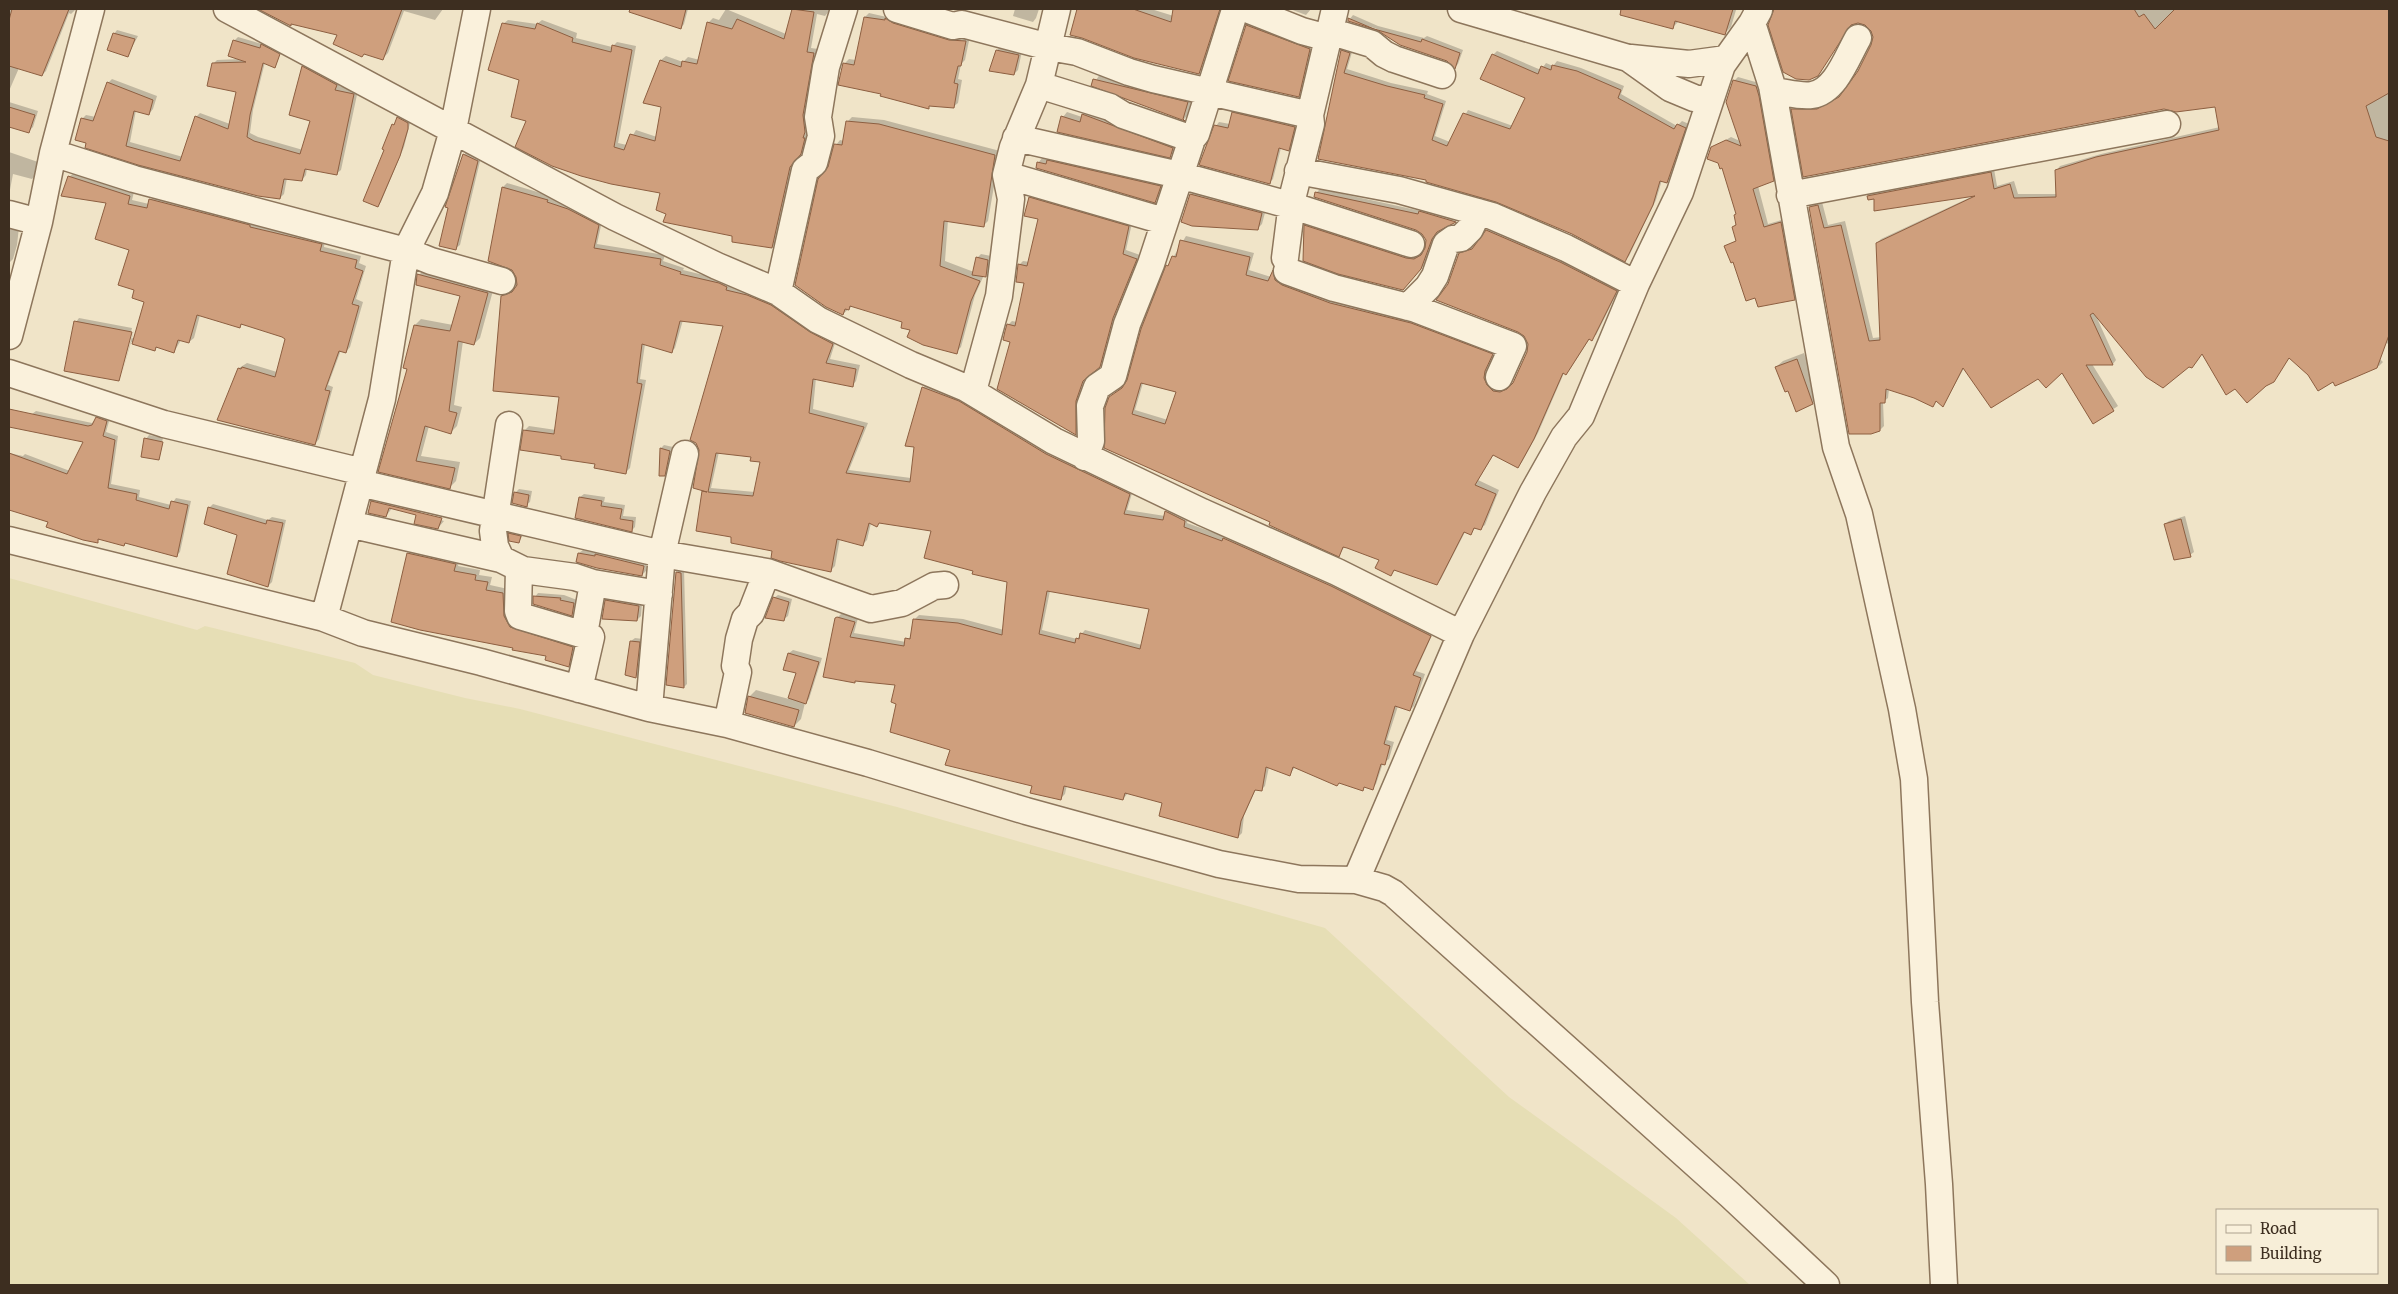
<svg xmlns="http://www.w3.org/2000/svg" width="2398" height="1294" font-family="Merriweather,serif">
	<rect width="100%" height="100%" fill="#f0e4c8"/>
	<path fill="#e6deb5" d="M9,578L197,630L205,626L355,663L373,675L465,698L520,709L897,807L1325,928L1509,1097L1676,1218L1750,1285H9Z"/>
	<path fill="#0003" fill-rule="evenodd" d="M9,9H76L71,14L69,13L46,71L42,75L19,68L9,91Z
		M310,9H443L435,20L404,11L388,53L382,59L339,34L303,25Z
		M628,9H688L684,24L681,28Z
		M726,9L786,34L793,9H831L825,16L817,14L811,48L818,49L807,134H808L805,149L794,161L776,243L772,247L668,214L662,192L528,120L520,79L503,24L508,20L537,24L542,20L577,33L576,38L612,47L617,42L636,46L618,143L627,145L636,130L657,137L662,107L645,102L661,60L666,56L683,62L688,57L700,60L708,23L713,18L719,20Z
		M1015,9H1039L1036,18L1033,22L1013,16Z
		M1078,9H1151L1177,17L1181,9H1222L1204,68L1199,73L1071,34Z
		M1290,9H1311L1306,15Z
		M1634,9H1732L1736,10L1731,27L1724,34L1679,21L1673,27L1632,15Z
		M1775,9H2389V344L2353,333L2383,362L2379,366L2336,384L2334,380L2309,374L2290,357L2273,381L2203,353L2096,316L2116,360L2113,364H2092L2118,406L2094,422L2062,371L2038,378L1964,368L1943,406L1937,400L1933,406L1914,396L1889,389L1888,398L1883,402L1884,426L1880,430L1810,207L1814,203L1822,202L1828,225L1845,221L1873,338L1881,337L1877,243L1881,239L1973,196H1868L1872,192L1994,169L1997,186L2014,181L2018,194H2058L2056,171L2060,166L2101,154L2220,127L2216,105L2164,108L1793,110L1797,106H1822L1842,95L1859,71L1872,46L1874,37L1872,30L1866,24Z
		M869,13L970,36L965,60L961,64L958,79L962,80L958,103L953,107L930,105L928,107L882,93L844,64L849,59L856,60L865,17Z
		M1353,15L1378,26L1424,38L1427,36L1463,50L1458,64L1455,67L1447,60L1400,44L1377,29L1349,20Z
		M1251,22L1313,45L1302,92L1298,96L1247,26Z
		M117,30L138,36L128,55L114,34Z
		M238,37L269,46L253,110L250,133L258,137L303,150L312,120L303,67L307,63L340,81L339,86L358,90L341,170L336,174L307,168L306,175L302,180L287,178L284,194L280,198L139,163L82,119L86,115L96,117L108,83L112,79L157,96L153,109L149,114L136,110L130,142L183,157L196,117L200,113L230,124L237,91L213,64L217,60L240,59L234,41Z
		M1000,47L1022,51L1018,70L1014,74L997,50Z
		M1346,47L1353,49L1347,69L1391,83L1428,91L1427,94L1446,101L1435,136L1450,142L1468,110L1513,126L1526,97L1493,55L1497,51L1541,70L1546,63L1553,66L1557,61L1581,68L1624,86L1621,94L1677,126L1682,121L1689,124L1671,178L1667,182L1662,180L1656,200L1629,256L1625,260L1573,233L1497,200L1427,179L1319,158L1342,51Z
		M1100,74L1193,97L1189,114L1184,119L1093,85Z
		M1738,77L1759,83L1777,176L1773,180L1758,186L1768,224L1785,219L1798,295L1794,299L1733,261L1726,246L1737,240L1733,227L1737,223V214L1722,166L1712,148L1731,137L1740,141L1734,81Z
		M9,102L38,111L33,127L29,131L9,126Z
		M1236,109L1298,123L1292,146L1288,149L1281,148L1273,179L1269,183L1216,126L1219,122L1230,124L1233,113Z
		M1088,110L1177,144L1174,151L1170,156L1063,117L1067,112L1082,117Z
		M402,115L411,119L404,147L381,202L378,206L386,149L393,125Z
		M852,117L884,120L1000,151L988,221L983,226L948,220L945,261L974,272L977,258L981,254L991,256L989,272L984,275L975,295L961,347L956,352L912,330L904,321L852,306L843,314L829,168L836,145L840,140L844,141L847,122Z
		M467,151L481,157L460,245L456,248L464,155Z
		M9,152L38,162L36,175L32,179L13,174L9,195Z
		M1043,157L1165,181L1160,196L1155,201L1038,163Z
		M74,173L134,192L132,200L149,204L155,195L325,240L324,247L361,256L359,263L366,266L356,299L363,302L350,347L346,352L341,350L328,385L333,387L319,439L315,444L219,419L239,368L247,363L277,372L287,338L242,324L240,326L200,315L194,338L189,342L181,340L174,352L158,346L155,349L131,342L121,377L134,329L132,338L135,339L146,301L136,289L131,249L107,202L69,177Z
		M507,183L551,196V198L573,205L602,221L597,244L665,255L663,261L684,268L683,270L724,280L731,283L729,286L751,291L836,340L830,359L860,365L856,381L852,386L816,378L813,409L868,423L849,470L911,478L923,388L927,384L964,398L1133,490L1127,510L1165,516L1170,507L1189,516L1187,523L1226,537L1228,535L1434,631L1416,671L1425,674L1414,706L1410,710L1398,706L1387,740L1394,742L1389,759L1383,763L1376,784L1372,788L1366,786L1362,790L1295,767L1290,774L1269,767L1265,786L1261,790L1256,789L1244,816L1242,833L1238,837L1163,803L1128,793L1123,799L1067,785L1065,794L1060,799L952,749L898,703L897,684L857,680L854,682L836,619L842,613L858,618L854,633L906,642L912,635L915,619L919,615L963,619L1004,630L1009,581L974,570L933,530L880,522L871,523L867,540L863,544L840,538L835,566L831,570L733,536L703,492L725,325L683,320L675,348L671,352L645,344L640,379L646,380L630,468L626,472L563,455L522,449L525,430L529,426L556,430L561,396L502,296L506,292L515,289L518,276L513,269L489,261L503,187ZM719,452L752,456L762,461L755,492L711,488ZM1050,591L1150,608L1142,645L1085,630L1077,639L1042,630Z
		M1196,189L1266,209L1262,224L1257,229L1182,221L1191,194Z
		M1320,189L1421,211L1423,208L1458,218L1438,230L1425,264L1407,285L1306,226L1309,222L1411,255L1418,256L1427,248V240L1423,233L1417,229L1316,193Z
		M1034,194L1132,223L1126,250L1140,255L1117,313L1104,361L1086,377L1079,396V430L1076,433L1011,341L1008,325L1012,321L1017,322L1025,282L1019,265L1023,261L1030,262L1040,218L1030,198Z
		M9,223L19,227L17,245L13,259L9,263Z
		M1491,226L1620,287L1596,335L1590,338L1570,369L1564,373L1538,433L1522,462L1518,467L1494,454L1478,480L1499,490L1485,525L1480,529L1476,527L1470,534L1465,532L1441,579L1437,584L1395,570L1391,574L1381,559L1345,546L1339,555L1272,521L1105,448L1110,397L1129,380L1142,329L1168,266L1186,236L1254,253L1249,270L1271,277L1277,267L1496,350L1488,374L1505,388L1512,386L1528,353L1529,344L1525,336L1449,284L1460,254L1464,249L1476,245ZM1143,383L1177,392L1168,420L1135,410Z
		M425,269L494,287L480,338L474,344L463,341L454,405L462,407L457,426L451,432L429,426L421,456L460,462L456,481L450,487L380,471L408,368L415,325L421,319L453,325L461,295L419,275Z
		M79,318L132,328L118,380L76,322Z
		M1804,353L1819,397L1812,403L1776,367L1783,361Z
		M36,411L92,423L101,414L110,418L106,432L118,436L111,484L140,490L139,497L171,505L176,498L191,501L180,552L177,555L127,542L124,545L101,538L97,542L50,521L9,508V453L23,456L25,454L70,471L85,441L32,414Z
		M149,435L163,438L158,457H160L158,459L146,439Z
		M664,445L673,447L668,471L664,474L661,448Z
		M519,489L532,491L530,502L526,505L515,493Z
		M584,494L605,497L604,502L625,505L623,516L636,517L635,527L632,530L577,517L580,497Z
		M378,495L447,511L446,517L421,511V514L444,521L438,528L418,514L393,507L386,516L372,502Z
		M213,504L268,520L272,517L286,520L272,582L268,586L239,534L209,508Z
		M2185,516L2194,552L2190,555L2165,524L2169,521Z
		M513,530L524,533L519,542L510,534Z
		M413,549L460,559L458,566L480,570L479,575L492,577L490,585L508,589L577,643L573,661L568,666L548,656L514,647L408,553Z
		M583,550L647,563L646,571L642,575L579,553Z
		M680,569H684L687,684L684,687L667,684L677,572Z
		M538,593L564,595L577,600L575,611L572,614L535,597Z
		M778,595L792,599L788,616L784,619L774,598Z
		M610,597L642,603L641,616L637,620L606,601Z
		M635,638L643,639L640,673L636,677L631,641Z
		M793,650L822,658L809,699L805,703L801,719L794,726L749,697L756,690L789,699L797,673L785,669L789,653Z"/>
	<path fill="#cf9f7d" stroke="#8d5f41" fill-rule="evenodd" d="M12,9H69L42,76L9,66V20Z
		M258,9H402L383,60L364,54L362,57L333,44L337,35L291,24V26Z
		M630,9H686L681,29L629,12Z
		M792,9L814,12L807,52L814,53L803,115L805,132L803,138H805L801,154L790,167L772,248L732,242V236L663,222L666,214L656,210L660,193L611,184L581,176L552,166L515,147L526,121L511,117L519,80L488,70L502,23L535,29L537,23L573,38L572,42L611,52L612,45L632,50L614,147L624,150L630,134L655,141L661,107L643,103L660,60L681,67L682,61L697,64L707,22L732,29L737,19L784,39Z
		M1077,9H1133L1171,22L1173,9H1220L1199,74L1134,58L1082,38L1070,35Z
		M1621,9H1733L1725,35L1675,21L1673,29L1620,15Z
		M1774,9H2134L2139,17L2144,14L2155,29L2175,9H2389V93L2366,106L2376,137L2389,141V335L2377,368L2335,386L2333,382L2318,391L2308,375L2289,358L2274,382L2266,386L2247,403L2235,389L2226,395L2202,354L2192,368L2189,367L2163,388L2146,377L2093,313L2090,315L2113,365H2086L2114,411L2093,424L2062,373L2046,388L2038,379L1991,408L1963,368L1943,407L1936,401L1933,407L1914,398L1886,389L1885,403H1880V431L1871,434H1849L1809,207L1818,205L1824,228L1841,225L1869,341L1880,340L1876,243L1975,196L1874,211V199L1868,200L1867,196L1991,172L1994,189L2010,184L2014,198L2056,197L2055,170L2096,157L2219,130L2215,107L2176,112L2164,109L1803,177L1791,109H1817L1839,97L1858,71L1871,45L1873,37L1871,31L1865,25L1858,23L1851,25L1818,76L1809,80L1796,79L1783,72L1768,25Z
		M864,17L885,20V18L893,23L949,40L966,41L961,66H958L954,83L958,84L954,108L929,106V109L880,96L881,94L838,85L843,63L854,65Z
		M1348,18L1374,29L1421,42L1422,39L1460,53L1455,69L1447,61L1400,45L1377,30L1348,21Z
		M1246,25L1310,49L1299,97L1228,81Z
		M113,33L135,39L128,57L107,50Z
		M233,40L260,48L261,44L280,54L275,68L263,63L250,115L247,137L254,141L300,154L310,121L289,115L302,66L337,85L335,90L354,94L337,175L305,169L302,181L284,179L280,199L258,196L138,165L85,148L86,143L75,140L81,118L93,121L107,82L153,100L149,115L134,111L126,146L180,161L195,116L228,129L236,92L207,86L212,63L246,62L228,56Z
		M996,50L1019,55L1014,75L989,71Z
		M1341,50L1350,53L1344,73L1387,86L1425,95L1424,98L1443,104L1432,140L1447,146L1463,113L1510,129L1525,98L1480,79L1492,54L1538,74L1541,66L1551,70L1552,65L1577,71L1621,90L1618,98L1674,129L1677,124L1686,128L1667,183L1660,181L1653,205L1625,262L1572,234L1496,202L1426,182V180L1318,159Z
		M1093,79L1188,102L1183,119L1185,121L1091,86Z
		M1733,80L1756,86L1759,96L1774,181L1753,189L1764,227L1781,222L1795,300L1758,307L1755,298L1746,301L1733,262L1731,263L1724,246L1736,241L1732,227L1736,225L1734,215L1736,214L1722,168L1720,169L1718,163L1707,159L1711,147L1726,140L1741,146L1726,102Z
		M9,107L35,115L29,133L9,127Z
		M1232,112L1295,127L1289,151L1279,148L1270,184L1199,165L1214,125L1228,128Z
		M1082,114L1173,148L1170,158L1057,132L1061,116L1080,122Z
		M397,117L408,123V129L400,156L378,207L363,201L384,150L382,149L392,124L394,125Z
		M846,121L879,124L995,155L984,227L944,221L940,266L980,281L971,301L957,354L923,345L907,337L910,330L901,328L902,322L850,306L849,310L845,309L843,315L826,307L795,285L818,179L828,167L834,144L842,145Z
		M463,154L478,161L456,250L439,246L448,208L445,207Z
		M1047,160L1161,186L1155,203L1036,168L1037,162L1046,164Z
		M68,176L130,196L128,204L147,208L149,199L250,225V227L322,244L320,251L357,260L355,268L363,271L352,304L359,306L346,353L339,351L325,390L330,391L315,445L217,420L238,368L241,369L242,367L275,377L285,339L282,337L241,324L240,328L197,315L189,343L178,340L174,353L156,347L155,351L132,344L144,302L132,298L134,290L118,285L129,250L95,239L106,203L61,196Z
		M502,187L548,200L547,202L568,209L599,225L594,248L661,259L660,265L681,272L680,274L719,283L727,287L726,290L747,295L771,305L810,332L833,344L826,363L856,369L853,387L813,379L809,413L864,427L846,473L910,482L914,447L905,446L922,387L959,401L1046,454L1130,494L1124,514L1163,520L1165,511L1185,521L1184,527L1222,541L1223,538L1331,586L1431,636L1413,675L1421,678L1410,711L1395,706L1384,744L1390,746L1385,765L1381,764L1373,790L1364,787L1363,791L1339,783L1337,786L1293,767L1290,776L1266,767L1262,791L1255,790L1241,821L1238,838L1159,816L1162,803L1125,793L1123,800L1064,786L1061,800L1030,793L1032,786L945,765L950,750L890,732L896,704L891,702L895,685L855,681V683L823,677L835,618L837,617L855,622L850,637L904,646L905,638L910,639L913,619L958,623L1002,635L1007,582L972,574L973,571L924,558L931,531L879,523L877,527L869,523L863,546L837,539L831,572L780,561L771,558L772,551L731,543V537L696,531L702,491L707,492L693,488L699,450L696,443L690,440L723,326L680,321L672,353L642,344L637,383L642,384L626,474L594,468L595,464L561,459V456L520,450L523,430L554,434L559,397L493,391L501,296L512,292L517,285L516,277L512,270L488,261ZM716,453L751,457L750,461L760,462L753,496L708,492ZM1047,591L1149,609L1140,649L1080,633L1079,639L1076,638L1075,643L1039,634Z
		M1315,192L1418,214L1419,211L1456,222L1437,232L1432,239L1421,269L1403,290L1338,274L1303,261L1304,225L1406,258L1414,259L1421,255L1425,248L1426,240L1422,234L1416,230L1314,197Z
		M1190,194L1262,213L1258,230L1192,226L1181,222Z
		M1029,197L1129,226L1123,254L1137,259L1113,318L1100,367L1083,381L1076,401V435L997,389L1010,342L1003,340L1005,331L1007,324L1015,326L1024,283L1016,282L1018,264L1027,266L1038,219L1024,216Z
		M1486,230L1560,262L1617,291L1592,341L1589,339L1566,375L1563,373L1534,439L1518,468L1493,455L1475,485L1496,494L1481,530L1474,528L1471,535L1464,532L1437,585L1394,570L1391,576L1375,568L1379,560L1347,548L1343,547L1339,557L1269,525L1270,522L1104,448L1105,408L1109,397L1122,388L1127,380L1141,329L1166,265L1168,266L1172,256L1176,257L1180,240L1250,257L1246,275L1268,281L1273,270L1275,280L1282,285L1330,303L1411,323L1493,354L1485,371L1484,378L1487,385L1493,391L1500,392L1507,389L1513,383L1527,352L1528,344L1524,336L1518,332L1436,300L1448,284L1459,253L1472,249ZM1141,383L1176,392L1165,424L1132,414Z
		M976,257L988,260L986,277L972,275Z
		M417,274L488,293L474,345L458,341L449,411L457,413L451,434L425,426L416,461L455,468L450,489L378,472L407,369L403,368L414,325L450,331L460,296L416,285Z
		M74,321L132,332L119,381L64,371Z
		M1797,359L1813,404L1796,412L1788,391L1785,392L1775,367Z
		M9,409L88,426L92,425L96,417L107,421L103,436L115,440L108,488L137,494L136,500L169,509L171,501L188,505L177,557L125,543L124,546L98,539V543L83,540L46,527L48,522L9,510V453L67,474L83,442L9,427Z
		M144,438L163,442L159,460L141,457Z
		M660,448L670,451L665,476H659Z
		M514,492L529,495L527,507L512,503Z
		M579,497L602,501L601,506L622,509L620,519L633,521L632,532L575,518Z
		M371,501L442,518L438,529L414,524L416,515L389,508L386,517L368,513Z
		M208,507L266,524L267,520L283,523L268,587L227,574L237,535L204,524Z
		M2181,519L2191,557L2174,560L2164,524Z
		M508,533L521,536L519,543L509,541Z
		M407,553L456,564L454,571L476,575L475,580L488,582L486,590L503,593L504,616L510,627L573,647L569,667L545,660L546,656L512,650L513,648L420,630L391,622Z
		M578,553L595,556V554L644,566L642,576L597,568L576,562Z
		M676,572L681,573L684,688L666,685Z
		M533,596L561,598L560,600L574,603L572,616L533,604Z
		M773,597L789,602L784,621L765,618Z
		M605,600L639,606L637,621L602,619Z
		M630,641L640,642L636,678L625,675Z
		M788,653L819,662L806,704L788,698L796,673L783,670Z
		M748,696L799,710L794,727L745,713Z"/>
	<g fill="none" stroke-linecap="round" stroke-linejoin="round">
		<g stroke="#8d765c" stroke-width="29">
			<path id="minor" d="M227,9L615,217L717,266L778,292L818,320L911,365L966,388L1054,441L1202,512L1337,572L1461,634
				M897,9L953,26L962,24L1049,47L1077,52L1129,72L1153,79L1310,115
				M1461,9L1628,58L1670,88L1694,98L1710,101
				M1249,10L1302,31L1328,38
				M1752,23L1772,86L1836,447L1859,514L1902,709L1914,779L1925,1002L1939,1184L1944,1285
				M1329,31L1372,44L1384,54L1394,59L1442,75
				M1631,58L1689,64L1726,59
				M1039,85L1110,107L1123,115L1192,139
				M1773,91C1785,92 1800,97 1812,95C1836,91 1847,57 1858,38
				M1016,138L1179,175L1293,206L1411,244
				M53,153L134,179L406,251L435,193L453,130L477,9
				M1298,171L1399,190L1492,216L1566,248L1636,284
				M1006,175L1164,221
				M1790,195L2167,124
				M9,214L39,222
				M1285,258L1293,195L1311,124L1310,115L1335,9
				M1287,271L1334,288L1416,309L1513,346L1499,377
				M778,292L805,170L814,163L821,136L818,117L826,67L844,9
				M1408,307L1428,287L1435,276L1446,244L1453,239L1461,238L1470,229L1478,212
				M9,336L39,222L53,153L91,9
				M9,373L164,424L363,472
				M973,391L999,296L1011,199L1006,175L1013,147L1039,85L1057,9
				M509,425L493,531L495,546L501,559L523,570L575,577L593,583L659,594
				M1085,457L1091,441L1090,406L1097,387L1113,376L1127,324L1151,264L1192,139L1196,134L1235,10
				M360,483L662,554L767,572L871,609L902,603L934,586L945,585
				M349,524L501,559
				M9,540L324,618L363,633L481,662L649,708L727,724L868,763L1026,811L1219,864L1299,879L1356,880L1384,888L1393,893L1730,1195L1826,1285
				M519,569L518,611L520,616L591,637L579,689
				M324,618L382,399L406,251L431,261L502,281
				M579,633L586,623L593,583
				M649,708L662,554L685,454
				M727,724L738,672L735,666L739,639L745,619L751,613L767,572
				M1356,880L1461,634L1533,492L1564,437L1581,416L1636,284L1680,192L1722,65L1752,23L1759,10"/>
		</g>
		<use href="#minor" stroke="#faf1dc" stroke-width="26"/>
	</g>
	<rect width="2398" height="1294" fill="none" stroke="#3d2e20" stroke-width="20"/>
	<rect x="2216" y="1209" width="162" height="65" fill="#f7eed8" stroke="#ada18e"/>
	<rect x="2226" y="1225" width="25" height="8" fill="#faf1dc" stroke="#ada18e"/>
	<text x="2260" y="1234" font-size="15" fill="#3d2e20">Road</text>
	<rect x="2226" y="1246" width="25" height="15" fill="#cf9f7d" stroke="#ada18e"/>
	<text x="2260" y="1259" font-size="15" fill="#3d2e20">Building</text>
</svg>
